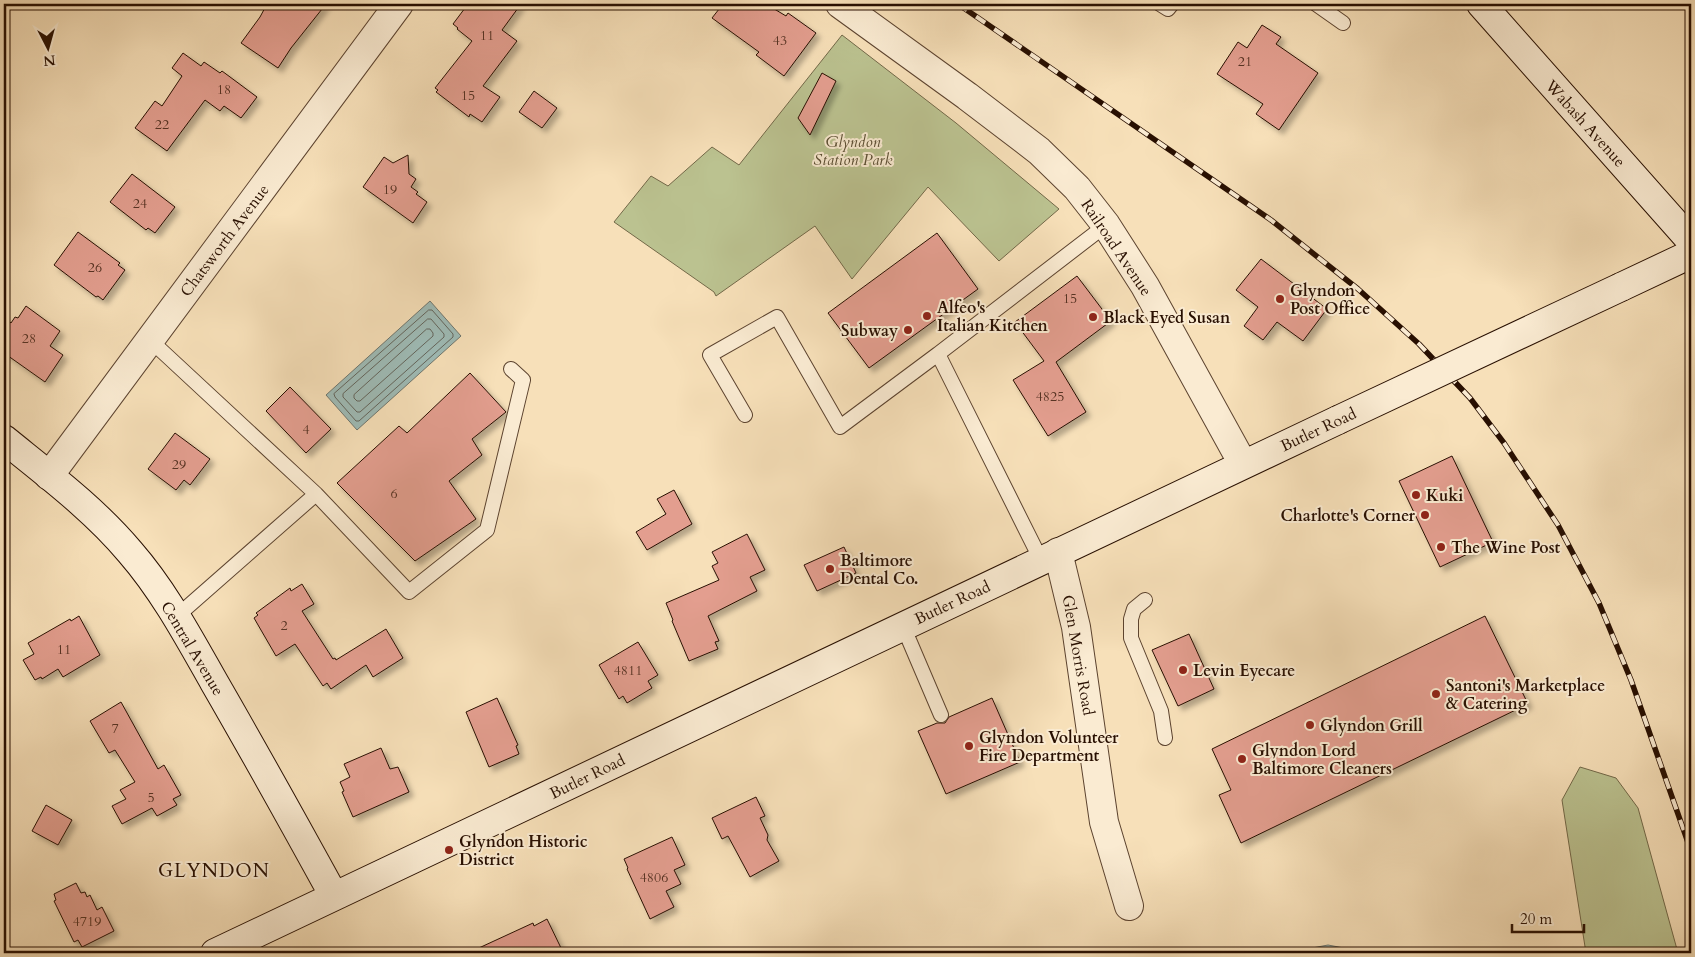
<svg xmlns="http://www.w3.org/2000/svg" width="1695" height="957" font-family="Cardo,serif">
	<defs>
		<filter id="shadow"><feDropShadow dx="4.5" dy="4.5" stdDeviation="2.5" flood-color="#0004"/></filter>
	</defs>
	<rect width="100%" height="100%" fill="#f7e0b9"/>
	<filter id="stains"><feTurbulence type="fractalNoise" baseFrequency=".004" numOctaves="4"/><feColorMatrix values="0 0 0 0 .2 0 0 0 0 .09 0 0 0 0 .02 0 0 0 .5 -.17"/></filter>
	<radialGradient id="worn" r=".72"><stop offset=".6" stop-color="#630" stop-opacity="0"/><stop offset="1" stop-color="#630" stop-opacity=".3"/></radialGradient>
	<path fill="#bbc290" stroke="#726848" d="M842,35L956,123L1059,209L999,261L928,187L852,279L815,226L716,296L714,292L614,222L651,176L668,186L712,147L739,165Z
		M1580,767L1616,778L1638,808L1678,953H1586L1562,800Z"/>
	<path fill="#9ebbb6" stroke="#6f766e" d="M430,301L461,336L357,430L326,395Z
		M1328,945L1349,949L1352,953H1286Z"/>
	<g fill="none" stroke-linecap="round" stroke-linejoin="round">
		<path stroke="#63655c" stroke-width="1" d="M429,310H432L453,334V337L359,421H356L335,397L334,394Z
			M428,319H431L444,334V337L360,412H357L343,397V394Z
			M427,329H430L433,333V336L360,401H357L354,398V395Z"/>
	</g>
	<path fill="#e39e8f" stroke="#280f01" filter="url(#shadow)" d="M267,4H326L291,48L278,68L241,43L260,17Z
		M468,4H521L502,30L517,41L483,86L500,97L482,122L470,114L469,117L436,92L438,90L435,88L472,41L457,29L458,28L453,24Z
		M723,4H766L786,16L788,13L816,33L784,76L756,55L759,52L712,18Z
		M1262,25L1281,37L1276,44L1318,73L1279,130L1256,114L1263,104L1217,74L1238,42L1247,48Z
		M183,53L201,66L204,62L220,73L222,71L257,97L241,118L224,106L220,111L205,100L167,151L135,128L155,101L162,106L182,76L172,68Z
		M822,73L836,81L810,135L798,118Z
		M534,91L557,108L542,128L519,112Z
		M408,155L409,174L416,179L411,187L418,192L416,194L427,202L413,223L363,187L384,157L393,163Z
		M132,174L175,207L155,233L148,228L146,230L110,202Z
		M78,232L120,263L118,265L125,270L103,300L98,296L96,297L54,265Z
		M937,233L978,289L869,368L828,313Z
		M1261,259L1327,309L1303,341L1277,322L1263,340L1244,326L1258,307L1236,290Z
		M1077,276L1111,321L1056,362L1086,412L1048,436L1013,380L1044,361L1015,322Z
		M26,306L60,331L50,346L63,355L45,382L4,353V317L11,323L15,317L18,318Z
		M470,373L506,412L472,439L482,455L449,481L476,519L415,561L337,483L399,426L407,433Z
		M290,387L331,429L306,453L266,411Z
		M175,433L210,459L190,485L184,480L176,490L148,469Z
		M1452,456L1493,542L1440,567L1399,481Z
		M674,490L692,524L647,550L636,532L666,514L657,499Z
		M747,534L765,570L750,577L757,591L708,616L719,641L715,642L718,649L689,661L672,621L673,620L666,603L719,580L712,566L718,563L712,552Z
		M844,547L856,573L817,591L804,565Z
		M302,584L314,604L302,611L333,659L335,658L336,660L386,629L403,658L373,677L366,665L331,689L327,683L323,686L295,644L276,656L254,618L258,615L256,613L290,588L291,591Z
		M79,616L100,655L63,677L58,669L42,679L41,677L35,680L23,660L34,654L28,643L70,619L71,621Z
		M1485,616L1528,704L1241,843L1219,795L1231,790L1212,749Z
		M1189,634L1214,689L1178,706L1152,650Z
		M638,642L658,675L648,681L652,688L627,703L623,696L619,699L599,665Z
		M497,698L518,745L516,746L519,754L489,767L466,712Z
		M992,698L1020,762L946,794L918,731L937,723H945L949,717Z
		M121,702L158,769L164,765L181,795L173,799L177,805L157,816L152,808L122,824L112,806L126,799L120,790L135,782L115,750L109,753L90,721Z
		M381,748L390,769L398,767L409,792L353,817L342,792L344,791L340,782L350,777L344,764Z
		M756,797L765,816L760,818L768,835L767,840L779,861L750,877L728,836L722,839L712,818Z
		M46,805L72,820L58,845L32,831Z
		M672,837L685,865L674,870L681,884L666,891L674,907L650,919L627,869L628,868L624,859Z
		M76,883L81,893L85,892L87,897L90,895L97,910L102,907L114,931L82,947L78,940L74,942L54,901L56,900L54,894Z
		M547,919L561,948L551,953H468L533,923L534,926Z"/>
	<g fill="none" stroke-linecap="round" stroke-linejoin="round">
		<g stroke="#5c432f" stroke-width="16">
			<path id="lane" d="M1160,4L1168,9L1172,4
				M1316,4L1343,23
				M150,340L316,494L409,592L487,530L523,380L511,369
				M938,354L1106,225
				M745,415L710,355L777,317L840,427L938,354L1041,560
				M1145,600L1134,609L1131,619V638L1161,711L1165,738
				M176,617L316,494
				M903,626L941,715"/>
		</g>
		<g stroke="#5c432f" stroke-width="30">
			<path id="street" d="M840,4L967,96L1039,151L1077,188L1106,225L1145,286L1243,464
				M49,476L399,4
				M1058,552L1076,627L1104,822L1129,906"/>
		</g>
		<g stroke="#280f01" stroke-width="30">
			<path id="secondary" d="M1481,4L1691,241
				M1621,287L1691,254
				M4,439C47,474 94,509 130,552C164,591 189,638 214,682C255,753 295,825 334,896
				M215,953L1338,420"/>
		</g>
		<use href="#lane" stroke="#faebd2" stroke-width="14"/>
		<use href="#street" stroke="#faebd2" stroke-width="28"/>
		<use href="#secondary" stroke="#faebd2" stroke-width="28"/>
		<g stroke="#280f01" stroke-width="5.5">
			<path id="rail" d="M958,4L1271,220L1358,289L1419,344L1470,398L1504,443L1558,525L1599,603L1631,680L1691,851"/>
		</g>
		<use href="#rail" stroke="#faebd2" stroke-width="4" stroke-dasharray="11" stroke-linecap="butt"/>
		<g stroke="#280f01" stroke-width="30" stroke-linecap="butt">
			<path id="secondary-bridge" d="M1338,420L1621,287"/>
		</g>
		<use href="#secondary-bridge" stroke="#faebd2" stroke-width="28"/>
	</g>
	<g fill="#8f2418" stroke="#faebd2" stroke-width="2">
		<circle cx="1280" cy="299" r="5"/>
		<circle cx="927" cy="316" r="5"/>
		<circle cx="1093" cy="317" r="5"/>
		<circle cx="908" cy="330" r="5"/>
		<circle cx="1416" cy="495" r="5"/>
		<circle cx="1425" cy="515" r="5"/>
		<circle cx="1441" cy="547" r="5"/>
		<circle cx="830" cy="569" r="5"/>
		<circle cx="1183" cy="670" r="5"/>
		<circle cx="1436" cy="694" r="5"/>
		<circle cx="1310" cy="725" r="5"/>
		<circle cx="969" cy="746" r="5"/>
		<circle cx="1242" cy="759" r="5"/>
		<circle cx="449" cy="850" r="5"/>
	</g>
	<g text-anchor="middle" stroke-width="4" stroke-linejoin="round" paint-order="stroke">
		<g font-size="14" fill="#573324">
			<text x="487" y="40">11</text>
			<text x="780" y="45">43</text>
			<text x="1245" y="66">21</text>
			<text x="224" y="94">18</text>
			<text x="468" y="100">15</text>
			<text x="162" y="129">22</text>
			<text x="390" y="194">19</text>
			<text x="140" y="208">24</text>
			<text x="95" y="272">26</text>
			<text x="1070" y="303">15</text>
			<text x="29" y="343">28</text>
			<text x="1050" y="401">4825</text>
			<text x="306" y="434">4</text>
			<text x="179" y="469">29</text>
			<text x="394" y="498">6</text>
			<text x="284" y="630">2</text>
			<text x="64" y="654">11</text>
			<text x="628" y="675">4811</text>
			<text x="115" y="733">7</text>
			<text x="151" y="802">5</text>
			<text x="654" y="882">4806</text>
			<text x="87" y="926">4719</text>
		</g>
		<g font-size="16" fill="#280f01" stroke="#faebd2">
			<text transform="translate(1586 123) rotate(48)" y="6">Wabash Avenue</text>
			<text transform="translate(224 240) rotate(-53)" y="6">Chatsworth Avenue</text>
			<text transform="translate(1117 247) rotate(56)" y="6">Railroad Avenue</text>
			<text transform="translate(1318 429) rotate(-25)" y="6">Butler Road</text>
			<text transform="translate(952 602) rotate(-25)" y="6">Butler Road</text>
			<text transform="translate(193 648) rotate(59)" y="6">Central Avenue</text>
			<text transform="translate(1079 655) rotate(80)" y="6">Glen Morris Road</text>
			<text transform="translate(587 776) rotate(-26)" y="6">Butler Road</text>
		</g>
		<g font-size="16" font-style="italic" fill="#5b4e33" stroke="#faebd2">
			<text x="853" y="147">Glyndon<tspan x="853" dy="18">Station Park</tspan></text>
		</g>
		<g font-size="16" font-weight="bold" fill="#280f01" stroke="#faebd2" text-anchor="start">
			<text x="1290" y="296">Glyndon<tspan x="1290" dy="18">Post Office</tspan></text>
			<text x="937" y="313">Alfeo's<tspan x="937" dy="18">Italian Kitchen</tspan></text>
			<text x="1103" y="323">Black Eyed Susan</text>
			<text x="898" y="336" text-anchor="end">Subway</text>
			<text x="1426" y="501">Kuki</text>
			<text x="1415" y="521" text-anchor="end">Charlotte's Corner</text>
			<text x="1451" y="553">The Wine Post</text>
			<text x="840" y="566">Baltimore<tspan x="840" dy="18">Dental Co.</tspan></text>
			<text x="1193" y="676">Levin Eyecare</text>
			<text x="1446" y="691">Santoni's Marketplace<tspan x="1446" dy="18">&amp; Catering</tspan></text>
			<text x="1320" y="731">Glyndon Grill</text>
			<text x="979" y="743">Glyndon Volunteer<tspan x="979" dy="18">Fire Department</tspan></text>
			<text x="1252" y="756">Glyndon Lord<tspan x="1252" dy="18">Baltimore Cleaners</tspan></text>
			<text x="459" y="847">Glyndon Historic<tspan x="459" dy="18">District</tspan></text>
		</g>
		<g font-size="19" letter-spacing="1" fill="#280f01" stroke="#faebd2">
			<text x="214" y="877">GLYNDON</text>
		</g>
	</g>
	<rect width="1695" height="957" fill="none" stroke="#f7e0b9" stroke-width="20"/>
	<rect x="5" y="5" width="1685" height="947" fill="none" stroke="#280f01" stroke-width="2.5"/>
	<rect x="10" y="10" width="1675" height="937" fill="none" stroke="#280f01"/>
	<g transform="translate(48 48) rotate(174)" stroke="#faebd2" stroke-width="4" paint-order="stroke">
	<path d="M0-4L9 19L0 12L-9 19Z" fill="#280f01"/>
	<text y="-8" font-size="14" font-weight="bold" text-anchor="middle" fill="#280f01">N</text>
	</g>
	<path d="M1512 924v8h72v-8" fill="none" stroke="#280f01" stroke-width="2.5"/>
	<text x="1520" y="924" font-size="15" fill="#280f01" stroke="#faebd2" stroke-width="4" paint-order="stroke">20 m</text>
	<rect width="100%" height="100%" filter="url(#stains)"/>
	<rect width="100%" height="100%" fill="url(#worn)"/>
</svg>
